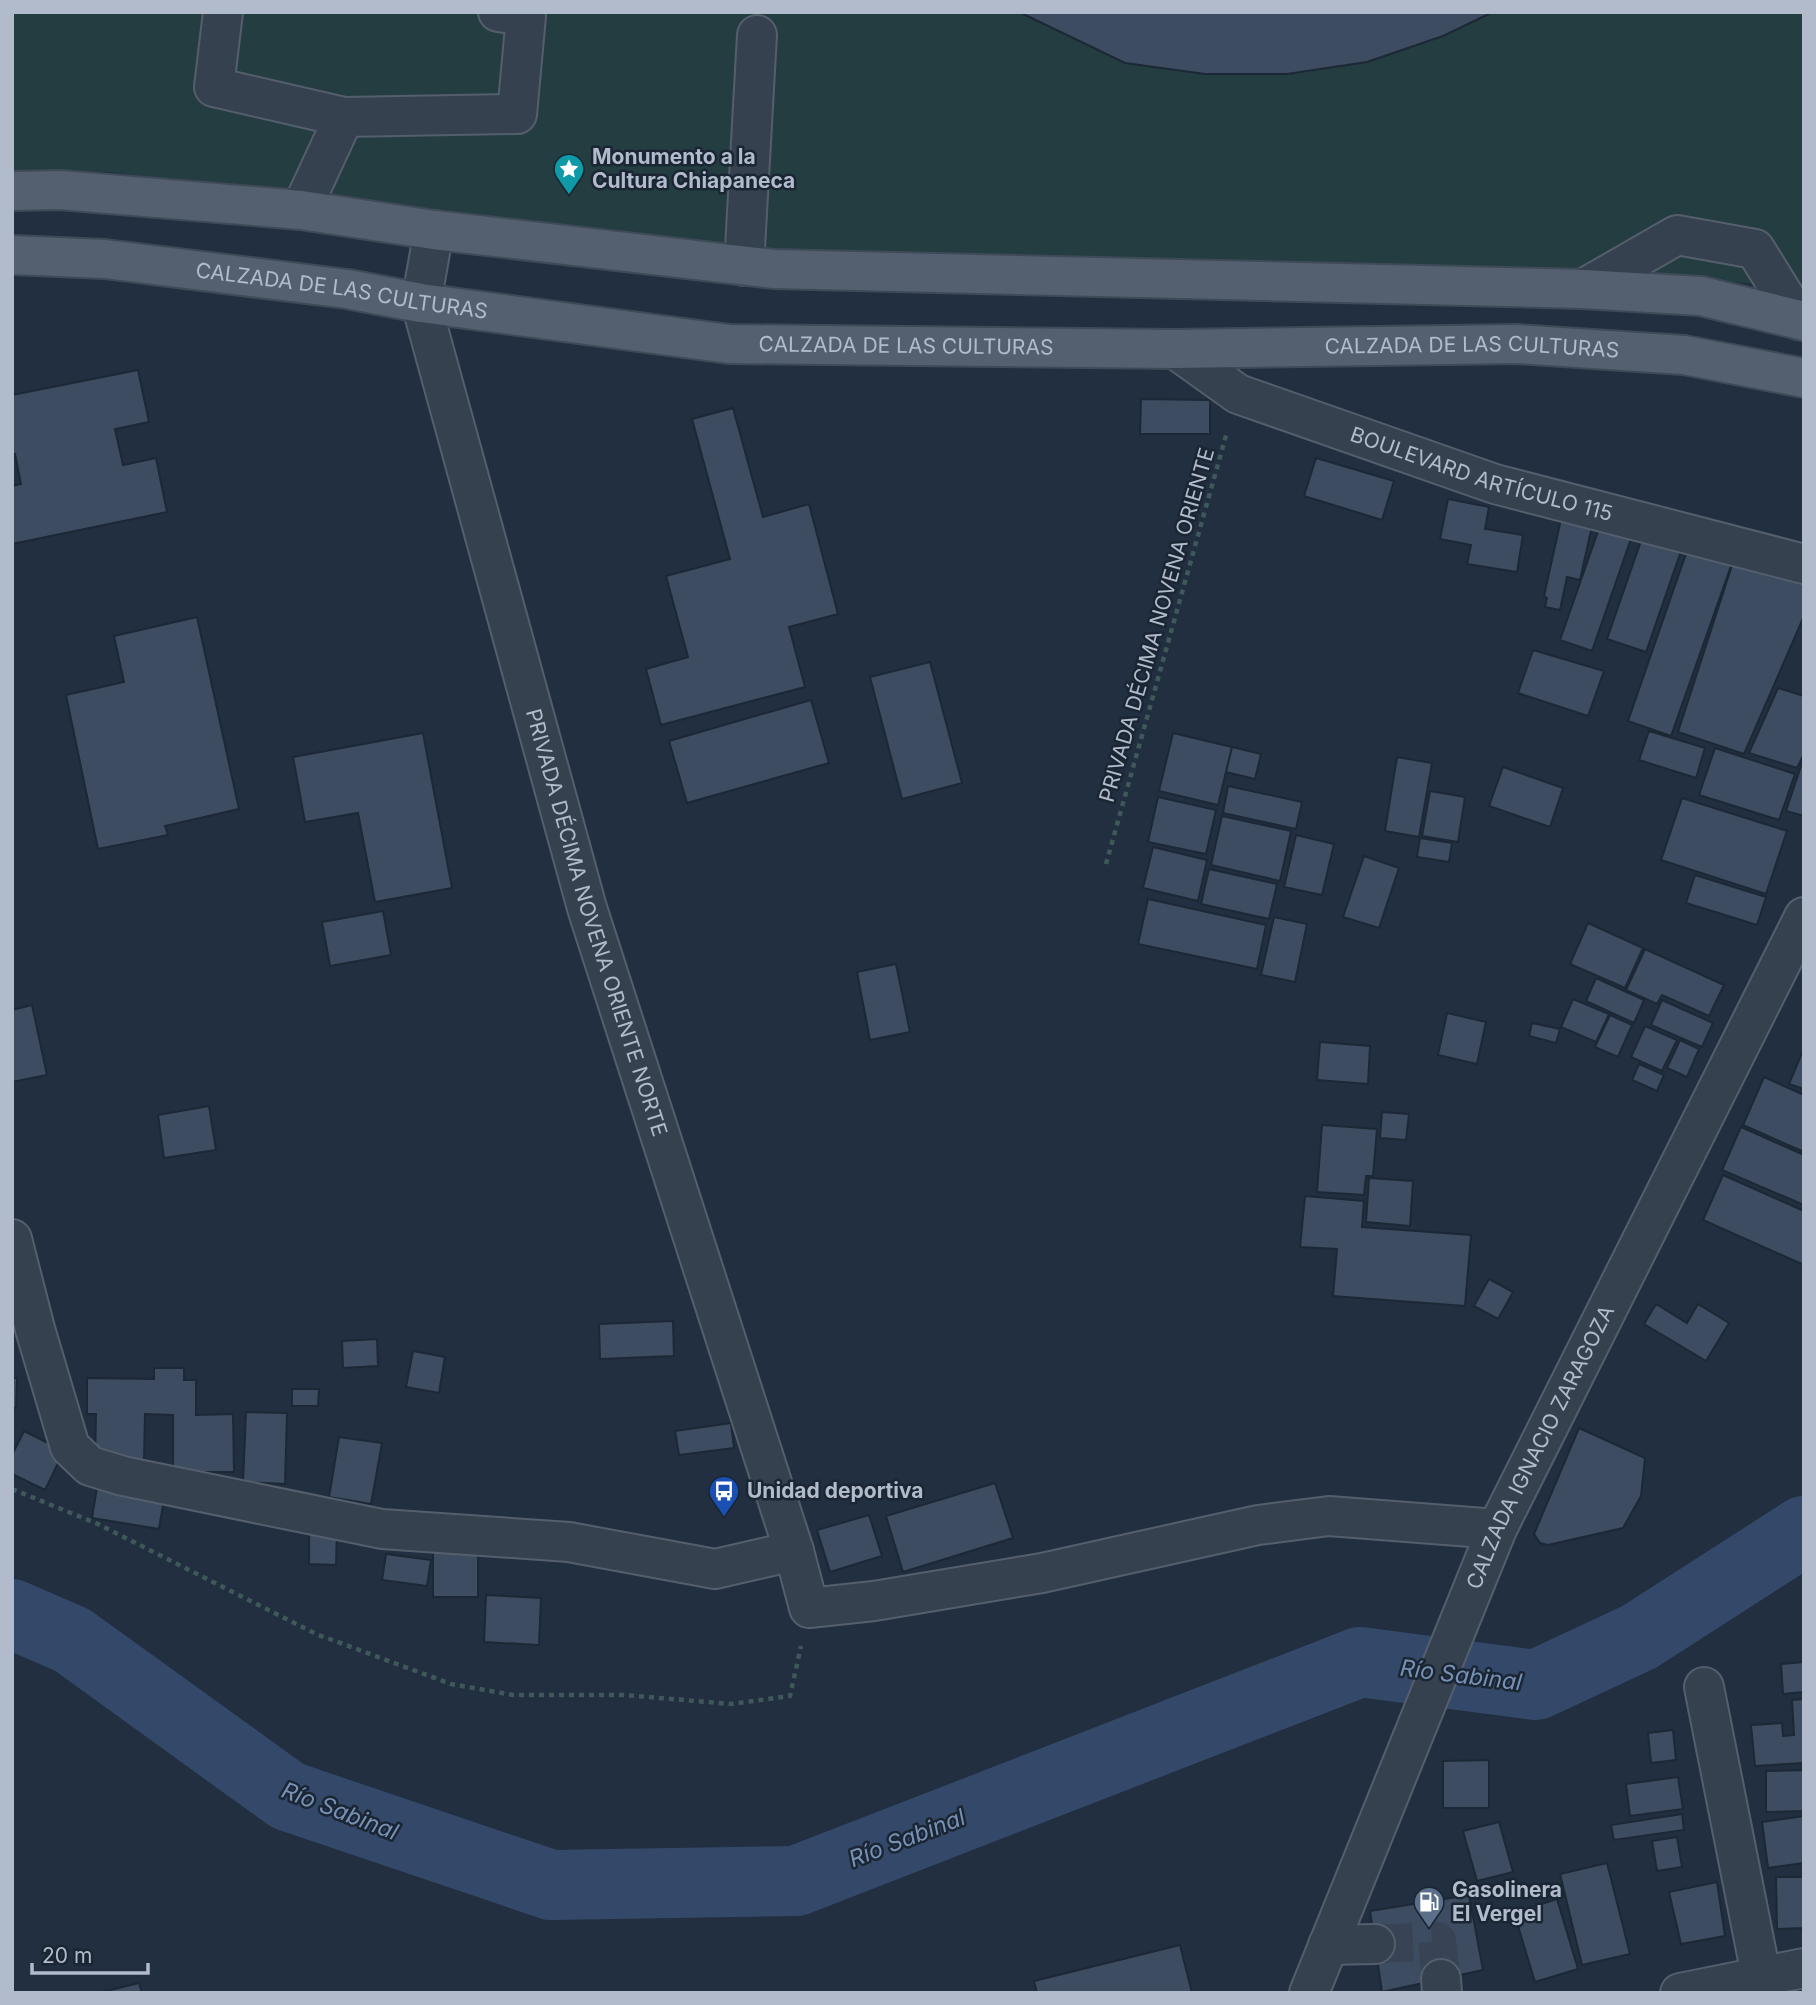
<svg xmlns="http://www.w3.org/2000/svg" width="1816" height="2005" font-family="Inter,sans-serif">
	<rect width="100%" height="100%" fill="#222f40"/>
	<path fill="#243d41" d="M12,12H1804V297L1775,284L770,249L110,172L12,171Z"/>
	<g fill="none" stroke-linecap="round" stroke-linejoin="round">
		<path stroke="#344969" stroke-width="70" d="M12,1614L72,1640L288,1796L551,1885L796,1881L1360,1662L1536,1685L1639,1637L1804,1531"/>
	</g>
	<path fill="#3d4c60" stroke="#1d2836" stroke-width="2" d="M1019,12H1493L1443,36L1367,62L1287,74H1205L1125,63Z
		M138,370L149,422L115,429L123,465L156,458L167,512L12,544V486L21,484L15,454H12V395Z
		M1141,399L1210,400V434H1140Z
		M733,408L763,517L809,504L838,614L789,627L805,687L661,725L646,669L688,657L666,576L730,559L692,419Z
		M1316,458L1394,481L1382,520L1304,496Z
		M1448,499L1489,507L1485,529L1523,535L1517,572L1467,564L1471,545L1440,539Z
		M1561,519L1592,526L1580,580L1567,577L1560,610L1545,607L1547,598L1544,596Z
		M1602,520L1634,530L1592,651L1560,640Z
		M1642,538L1681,551L1646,652L1607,639Z
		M1688,548L1732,563L1671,736L1628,721Z
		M1736,553L1804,575V616L1744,754L1678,732Z
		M197,617L239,809L165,826L168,835L98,849L66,695L124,682L114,636Z
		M1533,650L1604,671L1588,716L1518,693Z
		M930,662L962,783L902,799L870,677Z
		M1778,688L1804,696V754L1797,768L1749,753Z
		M811,700L829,763L687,803L669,741Z
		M1649,731L1705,748L1696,778L1639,760Z
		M423,733L452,888L375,902L358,813L305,822L293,757Z
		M1173,733L1232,747L1218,805L1159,791Z
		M1232,747L1261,754L1255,779L1226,772Z
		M1715,748L1795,774L1779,820L1699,795Z
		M1397,757L1432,763L1419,837L1385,831Z
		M1802,763H1804V816L1786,811Z
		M1503,767L1563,788L1550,827L1489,806Z
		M1228,786L1302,802L1296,829L1223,813Z
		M1430,791L1465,797L1458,842L1422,836Z
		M1158,797L1216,810L1206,854L1148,842Z
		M1682,798L1787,831L1766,894L1661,860Z
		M1222,816L1291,831L1280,881L1211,865Z
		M1296,835L1334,844L1322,895L1284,887Z
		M1420,838L1452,843L1449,862L1417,857Z
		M1153,847L1207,860L1198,901L1143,888Z
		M1364,856L1399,868L1379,928L1343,917Z
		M1209,869L1277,884L1269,919L1201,904Z
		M1695,875L1766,897L1757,925L1686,903Z
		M1148,899L1266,925L1257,969L1138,944Z
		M383,911L391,955L330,966L322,922Z
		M1274,917L1307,924L1295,982L1261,975Z
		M1588,923L1643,948L1625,988L1570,964Z
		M1645,949L1724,985L1709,1016L1662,995L1657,1004L1626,990Z
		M896,964L910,1032L870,1040L857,972Z
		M1596,978L1644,1000L1634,1023L1586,1001Z
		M1573,999L1609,1014L1596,1042L1561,1027Z
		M1662,1000L1713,1023L1702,1047L1651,1025Z
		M32,1005L47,1075L12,1082V1010Z
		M1447,1013L1486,1022L1477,1064L1438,1055Z
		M1610,1015L1632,1025L1618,1057L1595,1047Z
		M1532,1023L1560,1029L1556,1043L1529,1036Z
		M1645,1026L1677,1040L1662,1071L1631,1057Z
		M1680,1040L1699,1049L1687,1077L1667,1068Z
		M1320,1042L1370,1046L1368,1084L1317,1080Z
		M1804,1048V1089L1789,1084Z
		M1639,1064L1664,1075L1657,1091L1632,1080Z
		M1764,1077L1804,1095V1152L1743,1125Z
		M209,1106L216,1150L164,1158L158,1115Z
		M1382,1112L1409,1114L1406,1140L1380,1138Z
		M1322,1125L1377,1129L1373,1176H1366L1364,1195L1317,1192Z
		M1741,1127L1804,1155V1205L1722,1170Z
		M1723,1175L1804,1211V1265L1703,1220Z
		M1369,1178L1413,1181L1410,1226L1366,1222Z
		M1305,1196L1364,1201L1362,1227L1471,1235L1465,1306L1333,1296L1337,1249L1300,1247Z
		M1489,1279L1513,1292L1498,1319L1474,1306Z
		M1656,1304L1687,1323L1698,1304L1729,1323L1706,1361L1644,1324Z
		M673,1321L674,1356L600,1359L599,1324Z
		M377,1339L378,1366L343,1368L342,1341Z
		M413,1351L445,1357L439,1393L406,1387Z
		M154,1368H184V1380H196V1415L233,1414L234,1472H173V1415L145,1414L144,1462L95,1461L96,1414H87V1378L154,1379Z
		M12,1378H17L16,1408H12Z
		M292,1389H319L318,1406H292Z
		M246,1412L287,1413L285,1484L243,1482Z
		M731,1423L734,1448L679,1455L675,1431Z
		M1579,1428L1645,1458L1641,1496L1623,1528L1548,1545L1540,1543L1534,1534Z
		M24,1431L64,1451L45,1490L12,1474V1455Z
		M339,1437L382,1443L371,1504L329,1497Z
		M98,1481L165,1493L159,1529L92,1518Z
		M995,1483L1013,1538L903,1572L886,1516Z
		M869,1515L882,1556L830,1572L817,1530Z
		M309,1528L337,1529L336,1565L309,1564Z
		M433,1538H478V1597H433Z
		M386,1554L431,1560L427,1586L382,1580Z
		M486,1595L541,1598L539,1645L484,1642Z
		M1804,1662V1692L1783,1694L1781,1664Z
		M1804,1699V1763L1755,1766L1751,1725L1782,1723L1783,1736L1794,1735L1792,1700Z
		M1673,1730L1676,1760L1651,1763L1648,1733Z
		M1489,1760V1808H1443V1761Z
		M1804,1770V1811L1766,1812V1771Z
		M1678,1777L1683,1809L1630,1816L1626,1784Z
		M1682,1814L1684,1830L1614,1840L1611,1825Z
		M1804,1816V1863L1768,1868L1762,1822Z
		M1499,1822L1513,1872L1477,1881L1463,1831Z
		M1677,1837L1682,1867L1657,1871L1652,1841Z
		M1607,1863L1630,1954L1582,1965L1560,1874Z
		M1776,1877H1804V1928L1777,1929Z
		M1717,1882L1725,1936L1681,1944L1669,1892Z
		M1469,1895L1483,1970L1382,1992L1370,1911Z
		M1557,1899L1578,1969L1535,1982L1514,1913Z
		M1180,1945L1192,1993H1037L1034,1981Z
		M139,1983L142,1993H98Z"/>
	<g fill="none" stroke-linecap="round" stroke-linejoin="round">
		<path stroke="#384455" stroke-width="38" stroke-dasharray="38 19" stroke-linecap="butt" d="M1375,1944L1437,1941L1441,1979"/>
		<g stroke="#545e6d" stroke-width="42">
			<g id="minor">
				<path d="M223,12L214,87L344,117L517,114L526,16L498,12"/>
				<path d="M301,210L344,117"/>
				<path id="s1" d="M434,230L421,303L587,908L794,1551L809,1608L874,1601L1042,1573L1258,1525L1329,1516L1497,1529"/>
				<path d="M744,266L757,35"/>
				<path d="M1583,289L1677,235L1755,249L1799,320"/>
				<path id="s2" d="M1175,349L1238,394L1495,484L1804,564"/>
				<path d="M12,1239L35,1329L70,1447L90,1466L123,1476L382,1529L569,1542L715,1569L794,1551"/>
				<path d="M1704,1687L1761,1975"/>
				<path d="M1328,1945L1375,1944"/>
				<path d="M1441,1979L1442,1993"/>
				<path id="s3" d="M1309,1993L1497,1529L1804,917"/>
				<path d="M1680,1993L1804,1968"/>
			</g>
		</g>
		<g stroke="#3f4a58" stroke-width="42">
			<g id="major">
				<path d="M12,191L60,190L301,210L434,230L774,269L1583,289L1701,296L1804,321"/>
				<path id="s4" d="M12,255L105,259L347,289L421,303L729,344L1175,349L1517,344L1684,355L1804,378"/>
			</g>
		</g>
		<path stroke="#3f595b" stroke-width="4.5" stroke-dasharray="5 5" stroke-linecap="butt" d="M1106,864L1227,432
			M12,1489L98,1524L316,1634L451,1684L513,1695H624L731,1704L790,1696L801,1646"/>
		<use href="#minor" stroke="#36414f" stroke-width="38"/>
		<use href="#major" stroke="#546070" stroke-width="38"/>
	</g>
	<defs>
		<g id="sight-pin" transform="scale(1.575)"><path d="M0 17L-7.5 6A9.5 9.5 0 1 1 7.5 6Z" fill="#0f9aa8" stroke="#1b2634"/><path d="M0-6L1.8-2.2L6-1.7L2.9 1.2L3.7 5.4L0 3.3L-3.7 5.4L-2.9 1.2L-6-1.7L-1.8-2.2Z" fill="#fff"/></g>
		<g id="bus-pin" transform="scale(1.575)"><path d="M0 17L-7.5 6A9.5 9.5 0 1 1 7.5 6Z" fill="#1a4fb4" stroke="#1b2634"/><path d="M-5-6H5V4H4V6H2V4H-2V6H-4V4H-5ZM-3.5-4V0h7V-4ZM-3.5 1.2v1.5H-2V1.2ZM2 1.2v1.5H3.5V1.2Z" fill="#fff"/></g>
		<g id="fuel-pin" transform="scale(1.575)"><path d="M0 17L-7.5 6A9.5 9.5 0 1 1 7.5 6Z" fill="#5c6f8a" stroke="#1b2634"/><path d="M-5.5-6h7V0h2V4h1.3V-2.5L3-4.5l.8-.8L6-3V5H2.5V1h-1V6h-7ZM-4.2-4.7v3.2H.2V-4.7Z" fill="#fff"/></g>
	</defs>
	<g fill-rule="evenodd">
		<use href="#sight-pin" x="569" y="169"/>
		<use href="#bus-pin" x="724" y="1491"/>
		<use href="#fuel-pin" x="1429" y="1902"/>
	</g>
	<g text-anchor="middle" stroke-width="5" stroke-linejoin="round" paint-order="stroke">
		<g font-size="21" font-weight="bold" fill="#b2bbcb" stroke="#1b2634" text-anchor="start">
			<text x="592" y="164">Monumento a la<tspan x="592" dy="24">Cultura Chiapaneca</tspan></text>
			<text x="747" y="1498">Unidad deportiva</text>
			<text x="1452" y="1897">Gasolinera<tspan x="1452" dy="24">El Vergel</tspan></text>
		</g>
		<g font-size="21" fill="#b2bbcb" stroke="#1b2634">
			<text dy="7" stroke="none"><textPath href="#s4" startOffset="332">CALZADA DE LAS CULTURAS</textPath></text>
			<text dy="7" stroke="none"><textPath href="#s4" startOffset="900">CALZADA DE LAS CULTURAS</textPath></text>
			<text dy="7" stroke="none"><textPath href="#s4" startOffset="1466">CALZADA DE LAS CULTURAS</textPath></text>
			<text dy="7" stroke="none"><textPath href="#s2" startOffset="334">BOULEVARD ARTÍCULO 115</textPath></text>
			<text transform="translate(1157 625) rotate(-74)" y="7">PRIVADA DÉCIMA NOVENA ORIENTE</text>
			<text dy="7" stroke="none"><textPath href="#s1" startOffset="718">PRIVADA DÉCIMA NOVENA ORIENTE NORTE</textPath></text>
			<text dy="7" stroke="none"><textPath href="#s3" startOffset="593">CALZADA IGNACIO ZARAGOZA</textPath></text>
		</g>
		<g font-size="23" font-style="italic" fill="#7791b5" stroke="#1b2634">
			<text transform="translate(1461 1675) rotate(7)" y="8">Río Sabinal</text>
			<text transform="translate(340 1811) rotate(21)" y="8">Río Sabinal</text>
			<text transform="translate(907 1838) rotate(-21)" y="8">Río Sabinal</text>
		</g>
	</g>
	<rect width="1816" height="2005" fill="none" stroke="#b2bbcb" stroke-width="28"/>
	<path d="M32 1963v10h116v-10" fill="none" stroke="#b2bbcb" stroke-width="3.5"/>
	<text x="42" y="1963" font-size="21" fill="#b2bbcb" stroke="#1b2634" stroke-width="5" paint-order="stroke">20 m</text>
</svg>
